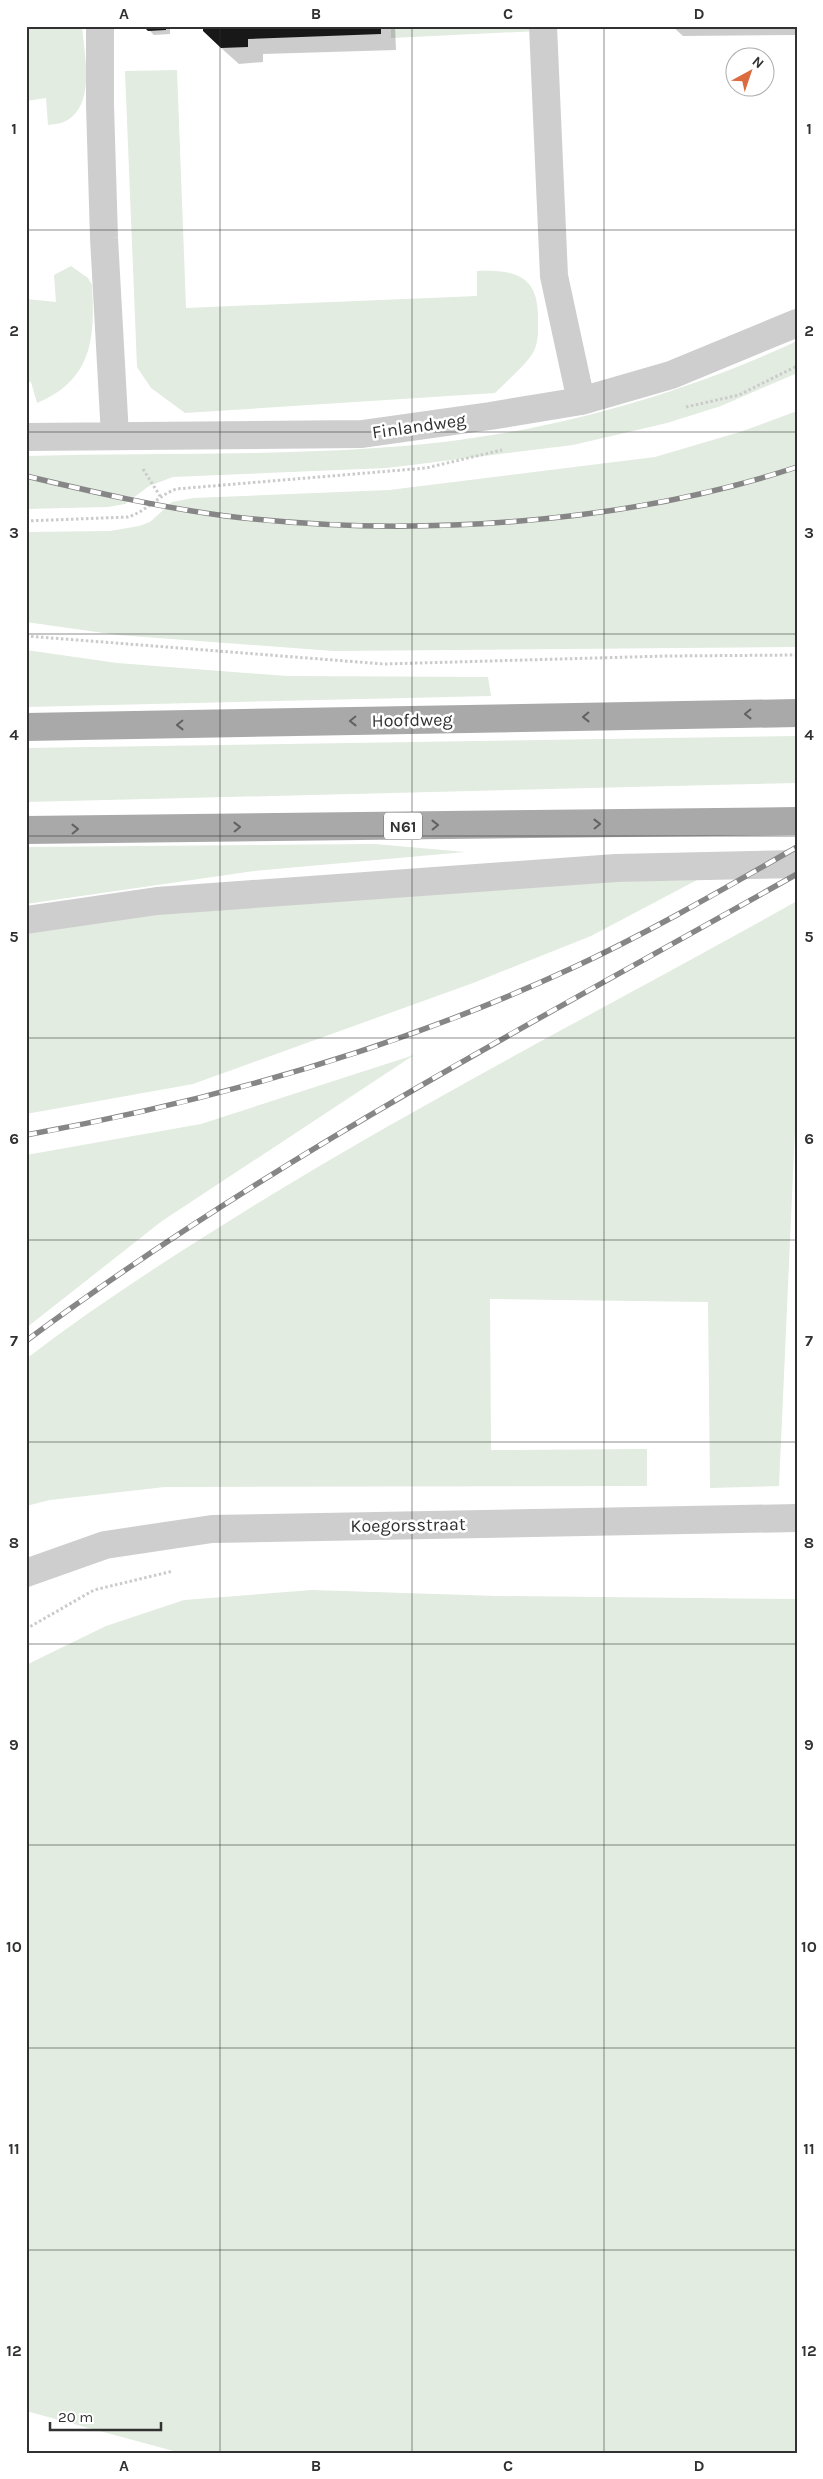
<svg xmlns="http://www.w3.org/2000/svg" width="823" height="2479" font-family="Karla,sans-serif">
	<rect width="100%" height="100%" fill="#fff"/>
	<path fill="#e2ece0" d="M26,26H82C84,55 97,106 64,122C59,124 53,124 48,125L46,98L26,101Z
		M391,26H538L539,31L391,38Z
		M177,70L186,308L477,296V271C514,270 538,274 538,317C538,329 539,340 534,351C527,364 506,382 495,393L185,413L151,388L137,367L125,71Z
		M71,266L88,278L92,285C95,337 93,380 37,403L31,382H26V299L56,302L54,275Z
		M797,341V373L721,406L667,423L573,445L387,468L173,477L149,486L125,504L108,507L26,509V456C159,452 293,457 425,444C553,431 680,395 797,341Z
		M797,411V647L333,651L118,635L26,622V532L110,531L139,526L150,522L172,502L193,498L389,490L655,457L743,431Z
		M26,650L117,663L287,676L488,677L491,696L26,707Z
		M797,736V783L26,802V748Z
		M375,844L465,852L254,871L26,904V847Z
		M697,880L591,936L473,983L193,1084L26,1114V927L78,919L534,883Z
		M797,901V1085L779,1486L710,1488L708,1302L490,1299L491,1450L647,1449V1486L165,1487L50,1500L26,1506V1359C100,1302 179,1252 258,1203C434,1095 617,1002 797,901Z
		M414,1055L162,1221L26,1328V1155L201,1124Z
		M312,1590L497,1596L797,1599V2453H181L26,2411V1665L106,1626L184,1600Z"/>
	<path fill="#0003" d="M145,26H170V34L154,35Z
		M204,26H395L396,50L263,54V62L239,64L220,47Z
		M672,26H797V35L683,36Z"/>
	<path fill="#181818" d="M143,26H166V30L148,31Z
		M203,26H381V34L248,39V47L221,48L203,31Z"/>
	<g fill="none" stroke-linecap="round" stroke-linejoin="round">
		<path stroke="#cbcbcb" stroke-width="3" stroke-dasharray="2.5 2.5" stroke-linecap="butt" d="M686,407L739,395L797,366
			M143,469L160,496
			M26,521L128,517C145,512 158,496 176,489L426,468L502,450
			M26,636L384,664L666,656L797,655
			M26,1629L94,1590L173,1571"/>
		<path stroke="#cecece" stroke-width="28" d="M100,26V105L104,238L115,436
			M543,26L554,276L581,401
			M26,437L362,434L490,416L581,401L671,375L797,323
			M26,920L157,901L616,868L797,864
			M26,1573L105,1545L212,1529L797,1518"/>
		<path stroke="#a9a9a9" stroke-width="28" d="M26,727L797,713
			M26,830L797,821"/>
		<g stroke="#868686" stroke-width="5.5">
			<path id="rail" d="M26,476C93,492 158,507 226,516C408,538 622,525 797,467
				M26,1135C213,1101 397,1049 570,969C648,933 722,890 797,847
				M26,1341C267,1161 535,1022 797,874"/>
		</g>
		<use href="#rail" stroke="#fff" stroke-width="4" stroke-dasharray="11" stroke-linecap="butt"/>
	</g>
	<defs><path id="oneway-chevron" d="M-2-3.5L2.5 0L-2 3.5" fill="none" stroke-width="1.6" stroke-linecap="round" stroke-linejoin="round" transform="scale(1.25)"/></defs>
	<g stroke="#616161">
		<use href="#oneway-chevron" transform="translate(748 714) rotate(179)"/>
		<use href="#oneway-chevron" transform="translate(586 717) rotate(179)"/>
		<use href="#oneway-chevron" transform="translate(353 721) rotate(179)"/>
		<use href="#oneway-chevron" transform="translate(180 725) rotate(179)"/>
		<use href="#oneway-chevron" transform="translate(597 824) rotate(-1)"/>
		<use href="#oneway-chevron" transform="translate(435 825) rotate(-1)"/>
		<use href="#oneway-chevron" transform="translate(237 827) rotate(-1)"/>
		<use href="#oneway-chevron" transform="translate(75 829) rotate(-1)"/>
	</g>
	<path fill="none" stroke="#313131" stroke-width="1" stroke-opacity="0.55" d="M220,26V2453M412,26V2453M604,26V2453M26,230H797M26,432H797M26,634H797M26,836H797M26,1038H797M26,1240H797M26,1442H797M26,1644H797M26,1845H797M26,2048H797M26,2250H797"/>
	<g text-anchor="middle" stroke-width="5" stroke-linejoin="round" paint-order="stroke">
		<rect fill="#fff" stroke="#6f6f6f" stroke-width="1" x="384" y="812.5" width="38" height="27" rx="4"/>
		<g font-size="16" font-weight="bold" fill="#313131">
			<text x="403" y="832">N61</text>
		</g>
		<g font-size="18" fill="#313131" stroke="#fff">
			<text transform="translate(419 426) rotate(-8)" y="6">Finlandweg</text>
			<text transform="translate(412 720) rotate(-1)" y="6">Hoofdweg</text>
			<text transform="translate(408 1525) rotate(-1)" y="6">Koegorsstraat</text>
		</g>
	</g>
	<rect width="823" height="2479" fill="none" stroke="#ffffff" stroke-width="55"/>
	<g transform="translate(750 72) rotate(40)"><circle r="24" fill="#ffffff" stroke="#adadad"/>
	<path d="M0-4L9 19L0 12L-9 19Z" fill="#da6c40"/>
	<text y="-8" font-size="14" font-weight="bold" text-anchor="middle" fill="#313131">N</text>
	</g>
	<path d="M50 2422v8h111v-8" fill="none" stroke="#313131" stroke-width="2.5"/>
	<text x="58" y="2422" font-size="15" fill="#313131" stroke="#ffffff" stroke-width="4" paint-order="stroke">20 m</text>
	<rect x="28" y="28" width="768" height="2424" fill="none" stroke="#313131" stroke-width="2"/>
	<g font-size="16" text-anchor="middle" font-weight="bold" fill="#313131">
		<text x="124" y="19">A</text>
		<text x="316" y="19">B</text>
		<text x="508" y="19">C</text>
		<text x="699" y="19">D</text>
		<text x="14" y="134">1</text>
		<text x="809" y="134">1</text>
		<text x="14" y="336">2</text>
		<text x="809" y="336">2</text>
		<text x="14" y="538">3</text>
		<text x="809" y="538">3</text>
		<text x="14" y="740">4</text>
		<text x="809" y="740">4</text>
		<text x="14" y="942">5</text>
		<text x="809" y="942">5</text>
		<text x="14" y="1144">6</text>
		<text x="809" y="1144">6</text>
		<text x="14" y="1346">7</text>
		<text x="809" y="1346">7</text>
		<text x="14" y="1548">8</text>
		<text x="809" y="1548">8</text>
		<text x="14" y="1750">9</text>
		<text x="809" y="1750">9</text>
		<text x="14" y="1952">10</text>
		<text x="809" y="1952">10</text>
		<text x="14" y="2154">11</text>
		<text x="809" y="2154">11</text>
		<text x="14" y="2356">12</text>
		<text x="809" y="2356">12</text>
		<text x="124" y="2471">A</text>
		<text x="316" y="2471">B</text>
		<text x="508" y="2471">C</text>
		<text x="699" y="2471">D</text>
	</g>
</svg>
